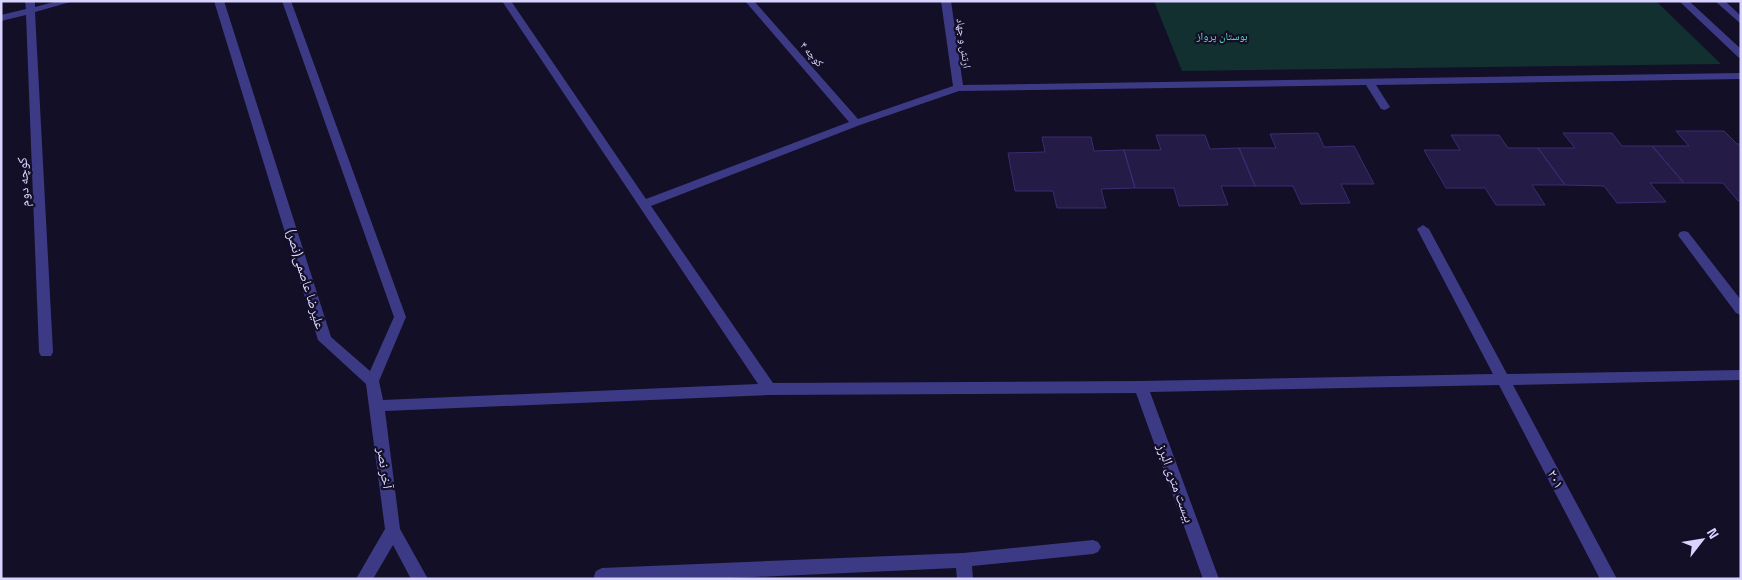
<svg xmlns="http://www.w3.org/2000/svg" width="1742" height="580" font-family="'Titillium Web','Noto Naskh Arabic',sans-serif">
	<rect width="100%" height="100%" fill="#130f26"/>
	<path fill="#12302f" d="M1154,1H1656L1721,64L1182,71Z"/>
	<path fill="#241b47" stroke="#3b2d73" d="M1676,131H1724L1737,144H1741V201H1738L1723,183H1684L1652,146H1689Z
		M1318,133L1324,147L1354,146L1374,184H1341L1350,203L1301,204L1293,186H1255L1239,148H1276L1270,134Z
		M1563,133H1612L1622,146H1652L1684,183H1650L1666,202L1617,203L1604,186L1565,185L1538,148H1575Z
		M1156,135H1205L1210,149L1239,148L1255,186H1221L1228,205L1179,206L1174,188H1135L1124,150H1161Z
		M1451,135H1499L1508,148H1538L1565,185H1532L1545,205H1496L1485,188H1446L1424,150H1460Z
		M1042,137H1091L1094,151L1124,150L1135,188L1101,189L1106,208H1057L1053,191H1015L1008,153L1045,152Z"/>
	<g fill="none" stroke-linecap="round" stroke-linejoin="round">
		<path fill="#3d3a85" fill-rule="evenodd" d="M25,1H35V7L58,1H74L35,12L53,352L51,356H41L39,352L26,15L1,21V15L26,9Z
			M214,1H224L331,337L370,371L394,317L282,1H291L406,317L379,381L383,400L758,384L502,1H511L646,199L849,122L745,1H754L858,119L953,86L941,1H951L963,85L1741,73V79L1376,85L1390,107L1385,110L1381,109L1366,85L959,91L860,125L651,206L773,383L1141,381L1493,374L1417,229L1423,225L1429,229L1507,374L1741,370V380L1513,385L1617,579H1600L1499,385L1150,392L1219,579H1203L1136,393L769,395L385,411L400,529L428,579H411L393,545L373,579H356L385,529L366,384L318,340Z
			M1679,1H1689L1741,49V58L1738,57Z
			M1715,1H1725L1741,16V24Z
			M1684,231L1688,232L1741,300V315L1736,313L1680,238L1678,235L1680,232Z
			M1093,540L1098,542L1101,547L1098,552L1093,554L972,566L973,579H957L956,568L709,579H595L594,576L596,571L602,568L963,553Z"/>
	</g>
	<g text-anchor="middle" stroke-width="4.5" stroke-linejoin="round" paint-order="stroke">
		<g font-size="11" fill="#5fe0c0" stroke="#130f26">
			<text x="1222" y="40">بوستان پرواز</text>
		</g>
		<g font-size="11" fill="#d9d4ff" stroke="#130f26">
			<text transform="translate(964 43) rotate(82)" y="4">ارتش و جهاد</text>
			<text transform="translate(812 54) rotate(49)" y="4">کوچه ۴</text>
		</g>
		<g font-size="14" fill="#d9d4ff" stroke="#130f26">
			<text transform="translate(23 182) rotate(-93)" y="5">کوچه دوم</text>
			<text transform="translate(306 279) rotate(73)" y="5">علیرضا عاصمی(نصر)</text>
			<text transform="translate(385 468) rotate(82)" y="5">آخر نصر</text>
			<text transform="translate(1556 479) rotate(62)" y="5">۲۰۱</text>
			<text transform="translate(1176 483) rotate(70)" y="5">بیست متری البرز</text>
		</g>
	</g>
	<rect width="1742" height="580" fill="none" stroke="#d9d4ff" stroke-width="5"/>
	<g transform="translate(1702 540) rotate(59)" stroke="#130f26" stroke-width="4" paint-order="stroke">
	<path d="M0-4L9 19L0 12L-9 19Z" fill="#d9d4ff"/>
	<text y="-8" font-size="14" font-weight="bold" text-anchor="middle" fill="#d9d4ff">N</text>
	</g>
</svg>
